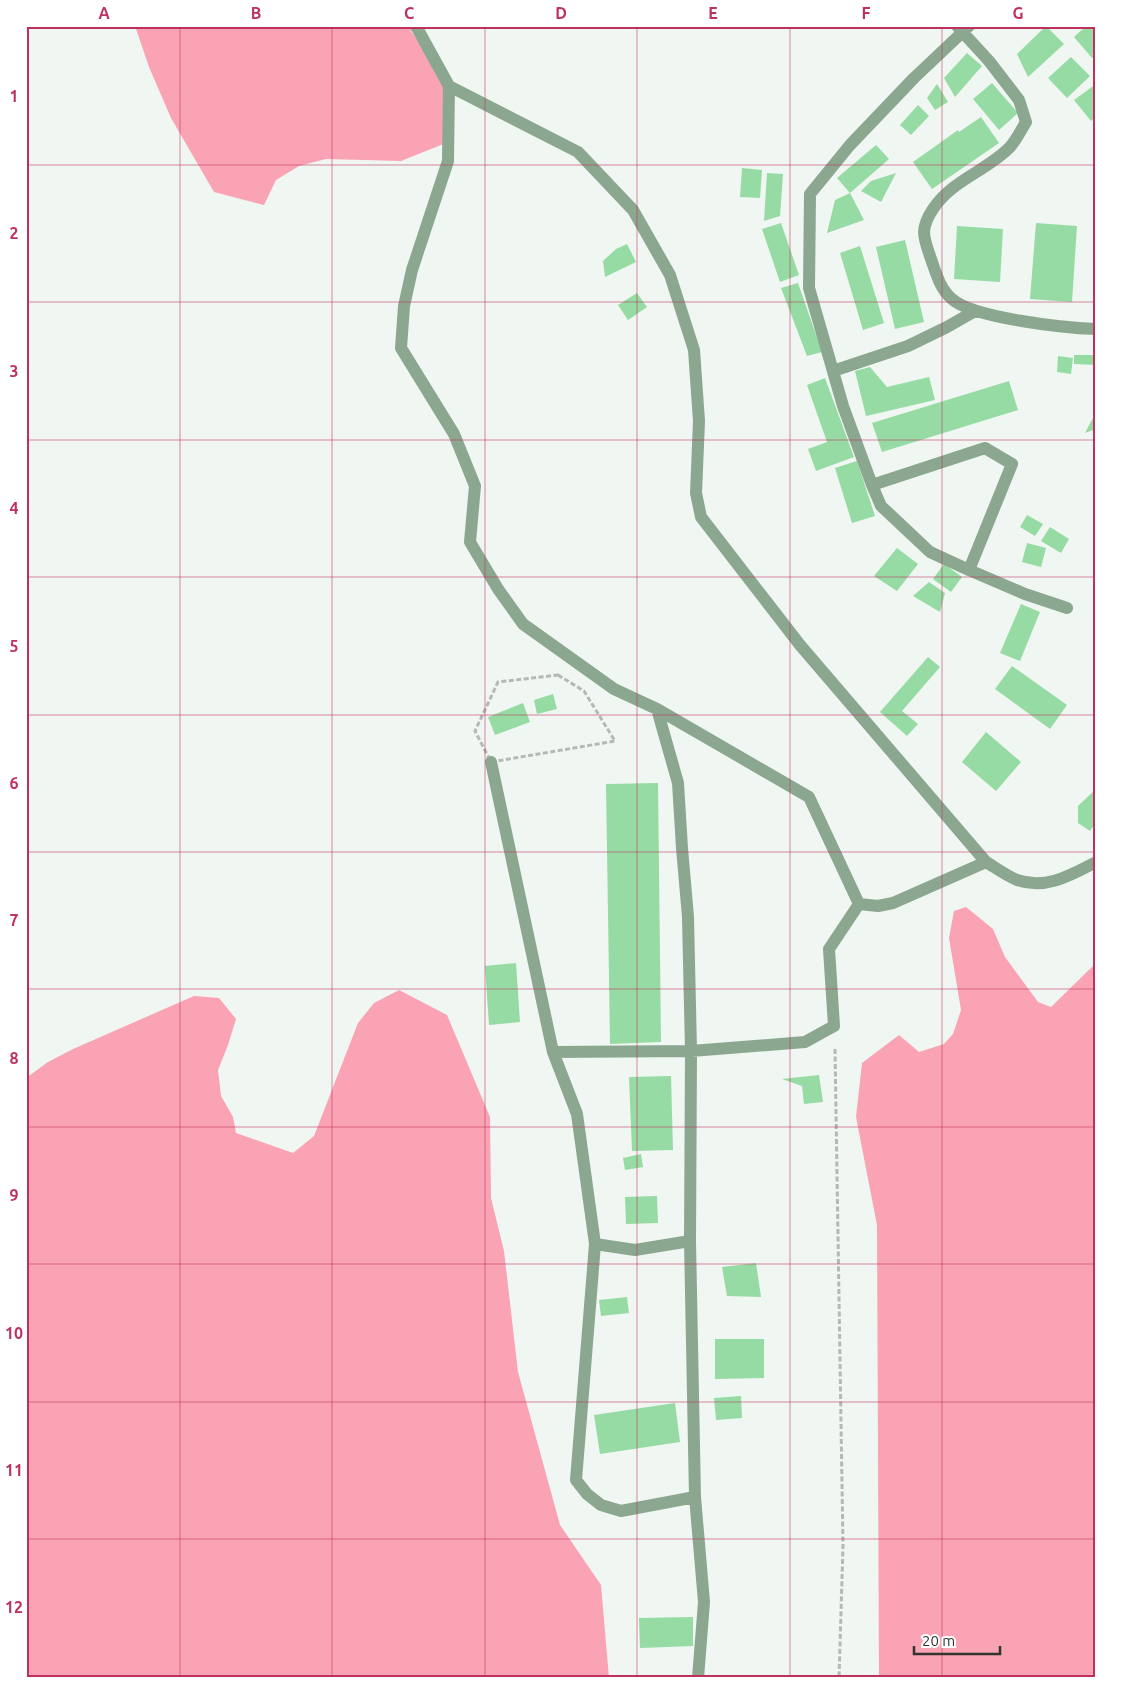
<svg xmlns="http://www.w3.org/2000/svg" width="1122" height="1704" font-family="Ubuntu,sans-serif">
	<rect width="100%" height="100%" fill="#f0f6f1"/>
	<path fill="#f9a3b4" d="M135,26H415L411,31L451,90V141L401,161L326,159L299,166L276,180L264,205L214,192L171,118L149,67Z
		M966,907L993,929L1005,957L1038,1002L1051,1007L1096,963V1678H879L877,1225L856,1117L862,1063L899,1035L919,1052L944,1044L953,1034L961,1010L949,938L954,911Z
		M399,990L447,1015L490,1117L491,1198L504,1251L518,1372L560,1525L601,1585L609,1678H26V1078L48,1062L73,1049L194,996L219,998L236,1019L228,1045L218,1070L221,1096L233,1117L236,1133L293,1153L314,1136L358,1023L374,1003Z"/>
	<path fill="#96dba4" d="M1046,26L1064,44L1028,77L1017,54Z
		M1086,26H1096V54L1092,58L1074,37Z
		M967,53L982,66L955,97L944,78Z
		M1071,57L1090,76L1067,98L1048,78Z
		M992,83L1018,113L999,130L973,99Z
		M937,84L948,102L935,110L927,98Z
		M1096,84V117L1091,121L1074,100Z
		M918,105L929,116L911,135L900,125Z
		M981,117L999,143L932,189L913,162L958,130L959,132Z
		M876,145L889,159L850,193L837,178Z
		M742,168L762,170L760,198L740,197Z
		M767,173L783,174L780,216L764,221Z
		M896,173L881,202L861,191L871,181Z
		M850,193L864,220L827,233L835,200Z
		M781,223L799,275L780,282L762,229Z
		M1036,223L1077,226L1072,302L1030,299Z
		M957,226L1003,229L1000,282L954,279Z
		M905,240L924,322L895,329L876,247Z
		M627,244L636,262L605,277L603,261L616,249Z
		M860,246L884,323L863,330L840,253Z
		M798,283L822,352L807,356L781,288Z
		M637,293L647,307L628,320L618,305Z
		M1074,355H1096V365L1074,364Z
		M1058,356L1073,358L1071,374L1057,372Z
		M870,367L887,387L929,377L935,400L866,416L855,371Z
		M825,378L854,457L816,471L808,449L827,442L807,385Z
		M1009,381L1018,410L882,452L872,423Z
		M1094,416H1096V429L1085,433Z
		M857,461L875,516L852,523L835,468Z
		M1027,515L1043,524L1035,536L1020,527Z
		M1050,527L1069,539L1061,553L1041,541Z
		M1027,543L1046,548L1041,567L1022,562Z
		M897,548L918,564L897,591L874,576Z
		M944,564L962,577L951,592L933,579Z
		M929,582L945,593L940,612L913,596Z
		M1021,604L1040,612L1020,661L1000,653Z
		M928,657L940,667L902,711L918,724L907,736L880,712Z
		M1012,666L1067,705L1050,729L995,689Z
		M553,694L557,709L537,714L534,700Z
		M523,703L530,722L495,735L488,717Z
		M986,732L1021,762L996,791L962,762Z
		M658,783L661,1042L610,1044L606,784Z
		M1096,789V822L1090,831L1078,823V806Z
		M516,963L520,1022L489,1025L485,966Z
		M819,1075L823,1102L804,1104L802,1086L782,1079Z
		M671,1076L673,1150L632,1151L629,1077Z
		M641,1154L643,1167L625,1170L623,1158Z
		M657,1196L658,1223L626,1224L625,1197Z
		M756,1263L761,1297L727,1296L722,1267Z
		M627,1297L629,1313L601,1316L599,1300Z
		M715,1339H764V1378L715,1379Z
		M741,1396L742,1418L716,1420L714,1398Z
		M675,1403L680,1442L600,1454L594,1415Z
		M693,1617V1646L640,1648L639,1618Z"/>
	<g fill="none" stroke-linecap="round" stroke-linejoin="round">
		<path stroke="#b4b9b5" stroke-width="3" stroke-dasharray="5 2.5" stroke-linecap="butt" d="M558,675L584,691L615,741L491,762L475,731L498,682Z
			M835,1049L843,1546L839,1678"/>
		<path stroke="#8ba790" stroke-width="12" d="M416,26L449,86L448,161L412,270L404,306L401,348L454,434L475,486L470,542L498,589L523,624L614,689L657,709L809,797L859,904
			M957,26L989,61L1019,100L1026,122C1021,130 1016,141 1009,148C986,171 951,181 933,209C919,230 924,238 931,259C936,273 940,289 952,299C973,318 1065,328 1096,329
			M969,26L914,78L850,145L810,194L809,288L843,406L872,485L881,506L930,552L969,570L1025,594L1067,608
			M449,86L578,152L633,210L670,275L694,350L699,421L696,493L701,517L800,645L986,862
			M833,371L908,346L947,327L975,311
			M872,485L985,448L1012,464L969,570
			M657,709L678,783L682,848L688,917L691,1051L690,1241L635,1250L595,1244L577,1114L553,1052L691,1051L805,1042L834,1026L829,949L859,904
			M491,762L553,1052
			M859,904L878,906L893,903L986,862C996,868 1007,876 1017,880C1046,890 1071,875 1096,862
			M690,1241L695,1497L704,1602L698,1678
			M595,1244L576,1480L587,1494L601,1505L621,1511L695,1497"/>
	</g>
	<path fill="none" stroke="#be305d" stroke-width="1" stroke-opacity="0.55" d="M180,26V1678M332,26V1678M485,26V1678M637,26V1678M790,26V1678M942,26V1678M26,165H1096M26,302H1096M26,440H1096M26,577H1096M26,715H1096M26,852H1096M26,989H1096M26,1127H1096M26,1264H1096M26,1402H1096M26,1539H1096"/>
	<rect width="1122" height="1704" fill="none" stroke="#ffffff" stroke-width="55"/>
	<path d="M914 1646v8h86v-8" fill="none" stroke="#323432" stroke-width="2.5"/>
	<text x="922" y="1646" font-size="15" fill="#323432" stroke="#ffffff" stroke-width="4" paint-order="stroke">20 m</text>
	<rect x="28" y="28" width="1066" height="1648" fill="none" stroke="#be305d" stroke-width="2"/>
	<g font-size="16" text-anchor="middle" font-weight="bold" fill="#be305d">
		<text x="104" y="19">A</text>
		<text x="256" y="19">B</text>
		<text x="409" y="19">C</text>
		<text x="561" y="19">D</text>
		<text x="713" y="19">E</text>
		<text x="866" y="19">F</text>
		<text x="1018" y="19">G</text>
		<text x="14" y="102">1</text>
		<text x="14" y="239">2</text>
		<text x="14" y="377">3</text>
		<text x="14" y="514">4</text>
		<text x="14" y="652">5</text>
		<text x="14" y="789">6</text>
		<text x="14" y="926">7</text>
		<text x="14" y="1064">8</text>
		<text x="14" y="1201">9</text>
		<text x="14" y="1339">10</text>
		<text x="14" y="1476">11</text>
		<text x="14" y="1613">12</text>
	</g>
</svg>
